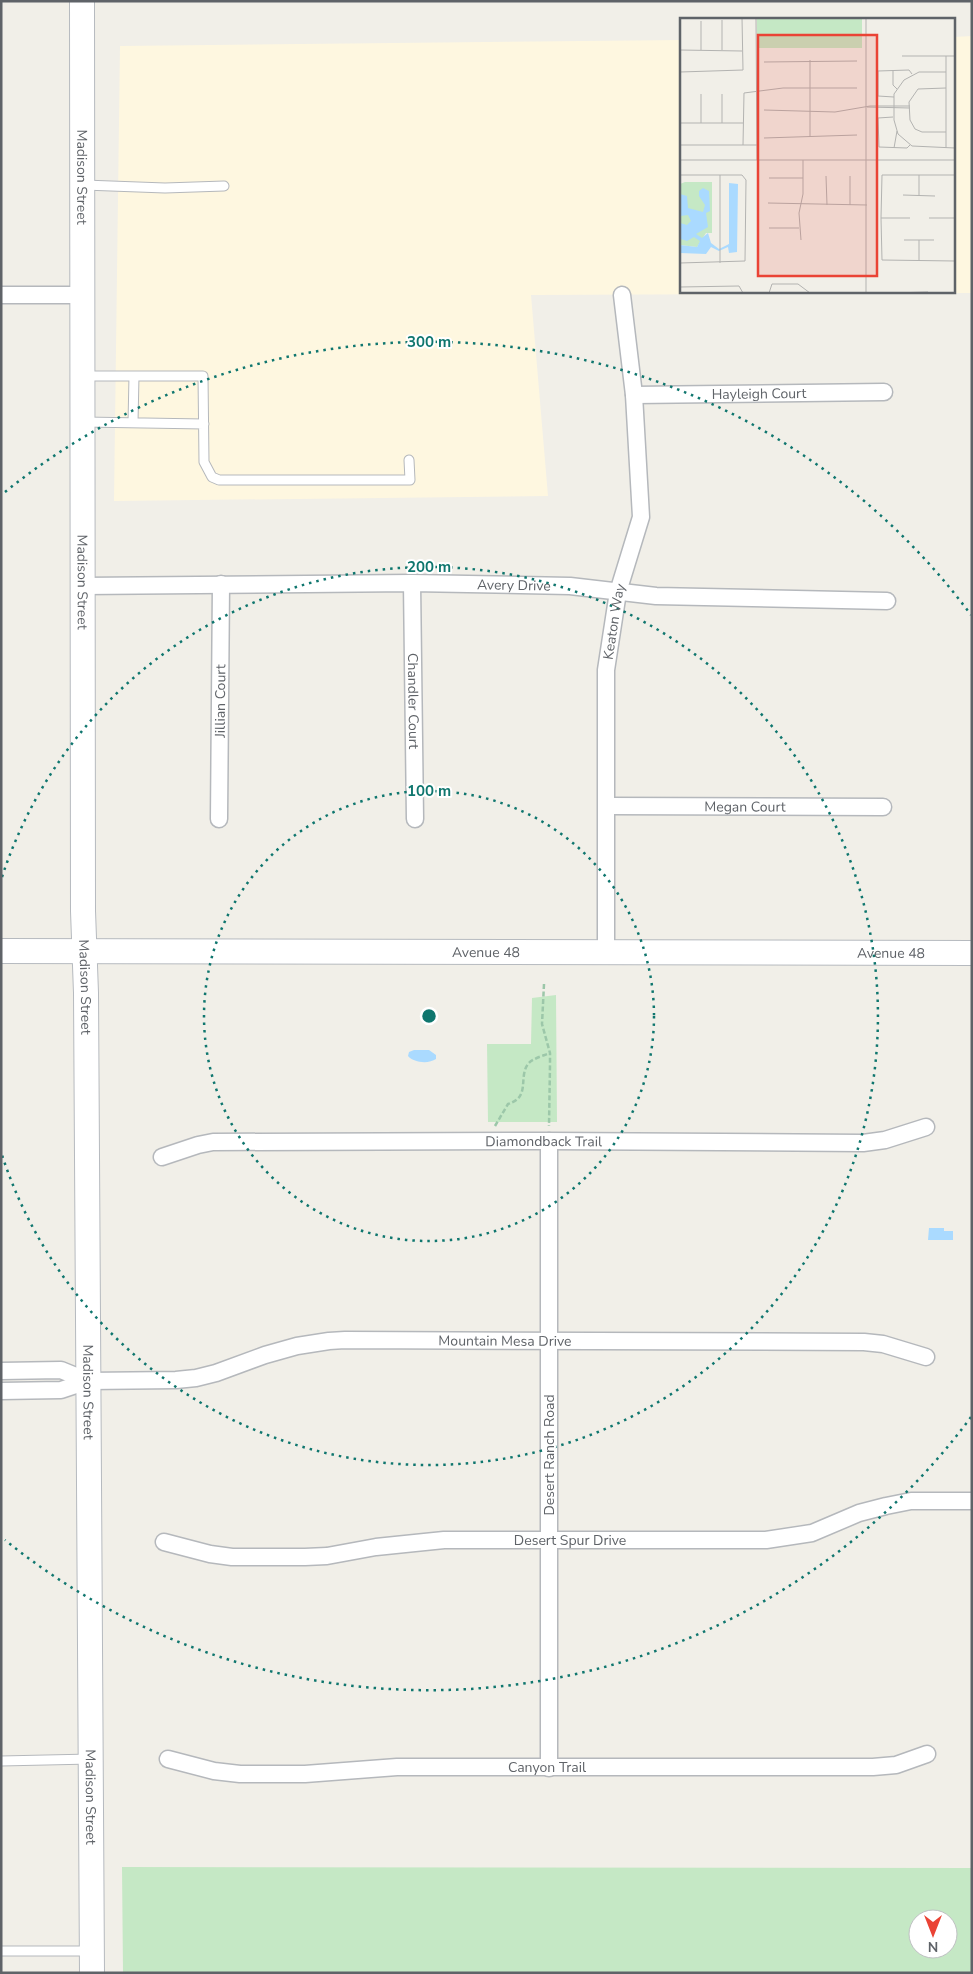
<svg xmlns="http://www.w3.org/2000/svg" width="973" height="1974" font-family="'Nunito Sans',sans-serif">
	<rect width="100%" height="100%" fill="#f1efe8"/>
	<path fill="#fef7e0" d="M972,36V293L531,295L548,496L114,501L120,46L682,40V291H954V37Z"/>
	<path fill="#c5e8c5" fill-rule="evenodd" d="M556,995L557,1122H488L487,1044H531L532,998Z
		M122,1867L972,1868V1973H123ZM918,1919H948V1949H918Z"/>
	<path fill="#aadaff" d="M414,1050H429L436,1055V1059C429,1064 414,1063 408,1056L409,1052Z
		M929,1228H944V1231H953V1240H928Z"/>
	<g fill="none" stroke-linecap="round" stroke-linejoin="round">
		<g stroke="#b5b8bc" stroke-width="11">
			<path id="lane" d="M84,185L165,188L224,186
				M83,376H203L204,462L212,477L219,480H410L409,460
				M84,422L204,424
				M133,423L134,376
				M1,1761L91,1759
				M1,1951H91"/>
		</g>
		<g stroke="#b5b8bc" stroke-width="19">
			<g id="street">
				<path d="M1,295H81"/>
				<path id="s1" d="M634,395L884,392"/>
				<path id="s2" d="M412,583L415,819"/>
				<path id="s3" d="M82,586L412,583L570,586L656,596L887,601"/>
				<path id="s4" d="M607,806L883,807"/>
				<path id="s5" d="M219,819L221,584"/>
				<path id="s6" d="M606,952V670L618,592L641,517L634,395L622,295"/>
				<path d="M549,1141V1768"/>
				<path id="s7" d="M162,1157L198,1145L213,1142L549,1141L863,1143L885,1140L926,1127"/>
				<path d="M1,1371L61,1370L88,1381"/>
				<path id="s8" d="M1,1391L61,1390L88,1381L176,1380L196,1378L216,1373L265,1355L297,1346L329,1341L345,1340L864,1342L883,1344L926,1357"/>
				<path id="s9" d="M164,1542L210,1554L232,1557H305L327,1556L376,1547L444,1540H766L812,1533L859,1513L886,1506L911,1501H972"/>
				<path id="s10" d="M168,1759L214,1771L240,1774H305L397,1767H873L896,1765L927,1754"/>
			</g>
		</g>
		<g stroke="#b6babf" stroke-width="26">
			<g id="secondary">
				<path id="s11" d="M82,1L83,911L86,993L92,1973"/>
				<path id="s12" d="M1,951L972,953"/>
			</g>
		</g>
		<path stroke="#9cc7a9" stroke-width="2.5" stroke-dasharray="5 2.5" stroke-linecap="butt" d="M544,984L542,1024L550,1053V1065L549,1126
			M495,1126L508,1104C531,1097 518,1078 528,1064C533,1058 543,1056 550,1053"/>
		<use href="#lane" stroke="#fff" stroke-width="9"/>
		<use href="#street" stroke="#fff" stroke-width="16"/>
		<use href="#secondary" stroke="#fff" stroke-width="24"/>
	</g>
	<g fill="none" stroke="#0f766e" stroke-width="2.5" stroke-dasharray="2.5 5">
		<circle cx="429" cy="1016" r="225"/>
		<path d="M2 877A449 449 0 1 1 2 1155"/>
		<path d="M971 1417A674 674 0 0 1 5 1540M5 492A674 674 0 0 1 971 615"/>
	</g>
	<g text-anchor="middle" stroke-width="4" stroke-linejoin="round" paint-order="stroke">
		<g font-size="14" fill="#5f6368" stroke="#fff">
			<text dy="5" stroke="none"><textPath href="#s11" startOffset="176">Madison Street</textPath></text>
			<text dy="5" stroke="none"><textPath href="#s1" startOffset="125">Hayleigh Court</textPath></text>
			<text dy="5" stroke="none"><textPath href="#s11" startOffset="581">Madison Street</textPath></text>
			<text dy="5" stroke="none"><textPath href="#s3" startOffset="432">Avery Drive</textPath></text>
			<text dy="5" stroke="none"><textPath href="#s6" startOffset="331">Keaton Way</textPath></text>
			<text dy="5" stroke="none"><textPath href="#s2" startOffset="118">Chandler Court</textPath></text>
			<text dy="5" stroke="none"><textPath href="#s5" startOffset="118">Jillian Court</textPath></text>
			<text dy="5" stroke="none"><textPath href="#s4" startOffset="138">Megan Court</textPath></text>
			<text dy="5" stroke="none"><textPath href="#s12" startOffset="485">Avenue 48</textPath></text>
			<text dy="5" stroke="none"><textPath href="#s12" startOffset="890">Avenue 48</textPath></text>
			<text dy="5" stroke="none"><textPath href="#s11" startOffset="986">Madison Street</textPath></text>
			<text dy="5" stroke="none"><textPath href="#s7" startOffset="384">Diamondback Trail</textPath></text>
			<text dy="5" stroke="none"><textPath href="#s8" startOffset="511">Mountain Mesa Drive</textPath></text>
			<text dy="5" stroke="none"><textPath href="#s11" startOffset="1391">Madison Street</textPath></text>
			<text transform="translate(549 1455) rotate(-90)" y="5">Desert Ranch Road</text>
			<text dy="5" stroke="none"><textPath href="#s9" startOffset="409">Desert Spur Drive</textPath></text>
			<text dy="5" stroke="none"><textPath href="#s10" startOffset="381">Canyon Trail</textPath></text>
			<text dy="5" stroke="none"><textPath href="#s11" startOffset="1796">Madison Street</textPath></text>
		</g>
	</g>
	<g transform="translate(680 18)">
		<rect width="275" height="275" fill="#f1efe8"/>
		<path d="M182,0V30H77V1ZM5,164H32V215H26L17,229L0,227V166Z" fill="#c5e8c5"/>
		<path d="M49,165L58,166L57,234L49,235L48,229L39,233L31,229L26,236L0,235V227L17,229L20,223L14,219L7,223L1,221L0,205L7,207L11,203L8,197L0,198V176L7,178L8,190L23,194L25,187L19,178V173L23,170L29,173L30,193L26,195L28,209L16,216L22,220L28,215L31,225L39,231L49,226Z" fill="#aadaff"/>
		<path fill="none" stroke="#b3b3b1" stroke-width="1" d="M76,0L77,142M42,2V32M21,3V32M0,8V32M0,32L62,33M222,38H275M266,38V130M130,42V119M84,44L177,43M213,52V67L217,71M0,54L63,52L62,0M266,54H239L224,62L214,76V102L218,116L232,128L275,130M266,70L238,71L229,84L230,102L235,111L242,114H266M0,76V105M21,76V105M214,79L198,78V53L229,52L232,56M187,89L230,90M84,92L155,94L190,88H230M213,99L198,100L199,129L227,130L230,127M0,105H63M42,105V76M84,120L177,117M0,127H77M63,127L64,75L103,70H177M214,130L217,113M0,142H275M0,157H62L66,162L65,243L0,245M40,157V245M239,157V178M275,157H202L201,200L202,242L275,243M146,158L147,187M89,160H123M223,177L255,178M88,185L187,187M170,187V158M201,200H230M249,200H275M89,210H119M121,222L119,195L123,176V142M224,222H254M239,222V243M0,269L59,268L63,275M89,275L92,266H118L130,275M186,275V0M213,275L248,274"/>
		<path fill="#ea4335" fill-opacity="0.15" stroke="#ea4335" stroke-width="2.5" d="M78,17H197V258H78Z"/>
		<rect width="275" height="275" fill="none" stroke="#5f6368" stroke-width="2.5"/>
	</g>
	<circle cx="429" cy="1016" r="8" fill="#0f766e" stroke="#fff" stroke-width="2.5"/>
	<g font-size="15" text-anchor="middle" font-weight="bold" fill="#0f766e" stroke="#fff" stroke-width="4" stroke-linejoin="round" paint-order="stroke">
		<text x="429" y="347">300 m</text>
		<text x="429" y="572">200 m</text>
		<text x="429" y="796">100 m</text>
	</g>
	<rect width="973" height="1974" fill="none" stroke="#5f6368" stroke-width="5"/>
	<g transform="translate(933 1934) rotate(180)"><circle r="24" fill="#ffffff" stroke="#bfc1c3"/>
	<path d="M0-4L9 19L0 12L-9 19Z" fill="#ea4335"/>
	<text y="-8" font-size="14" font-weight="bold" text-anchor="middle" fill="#5f6368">N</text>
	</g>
</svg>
